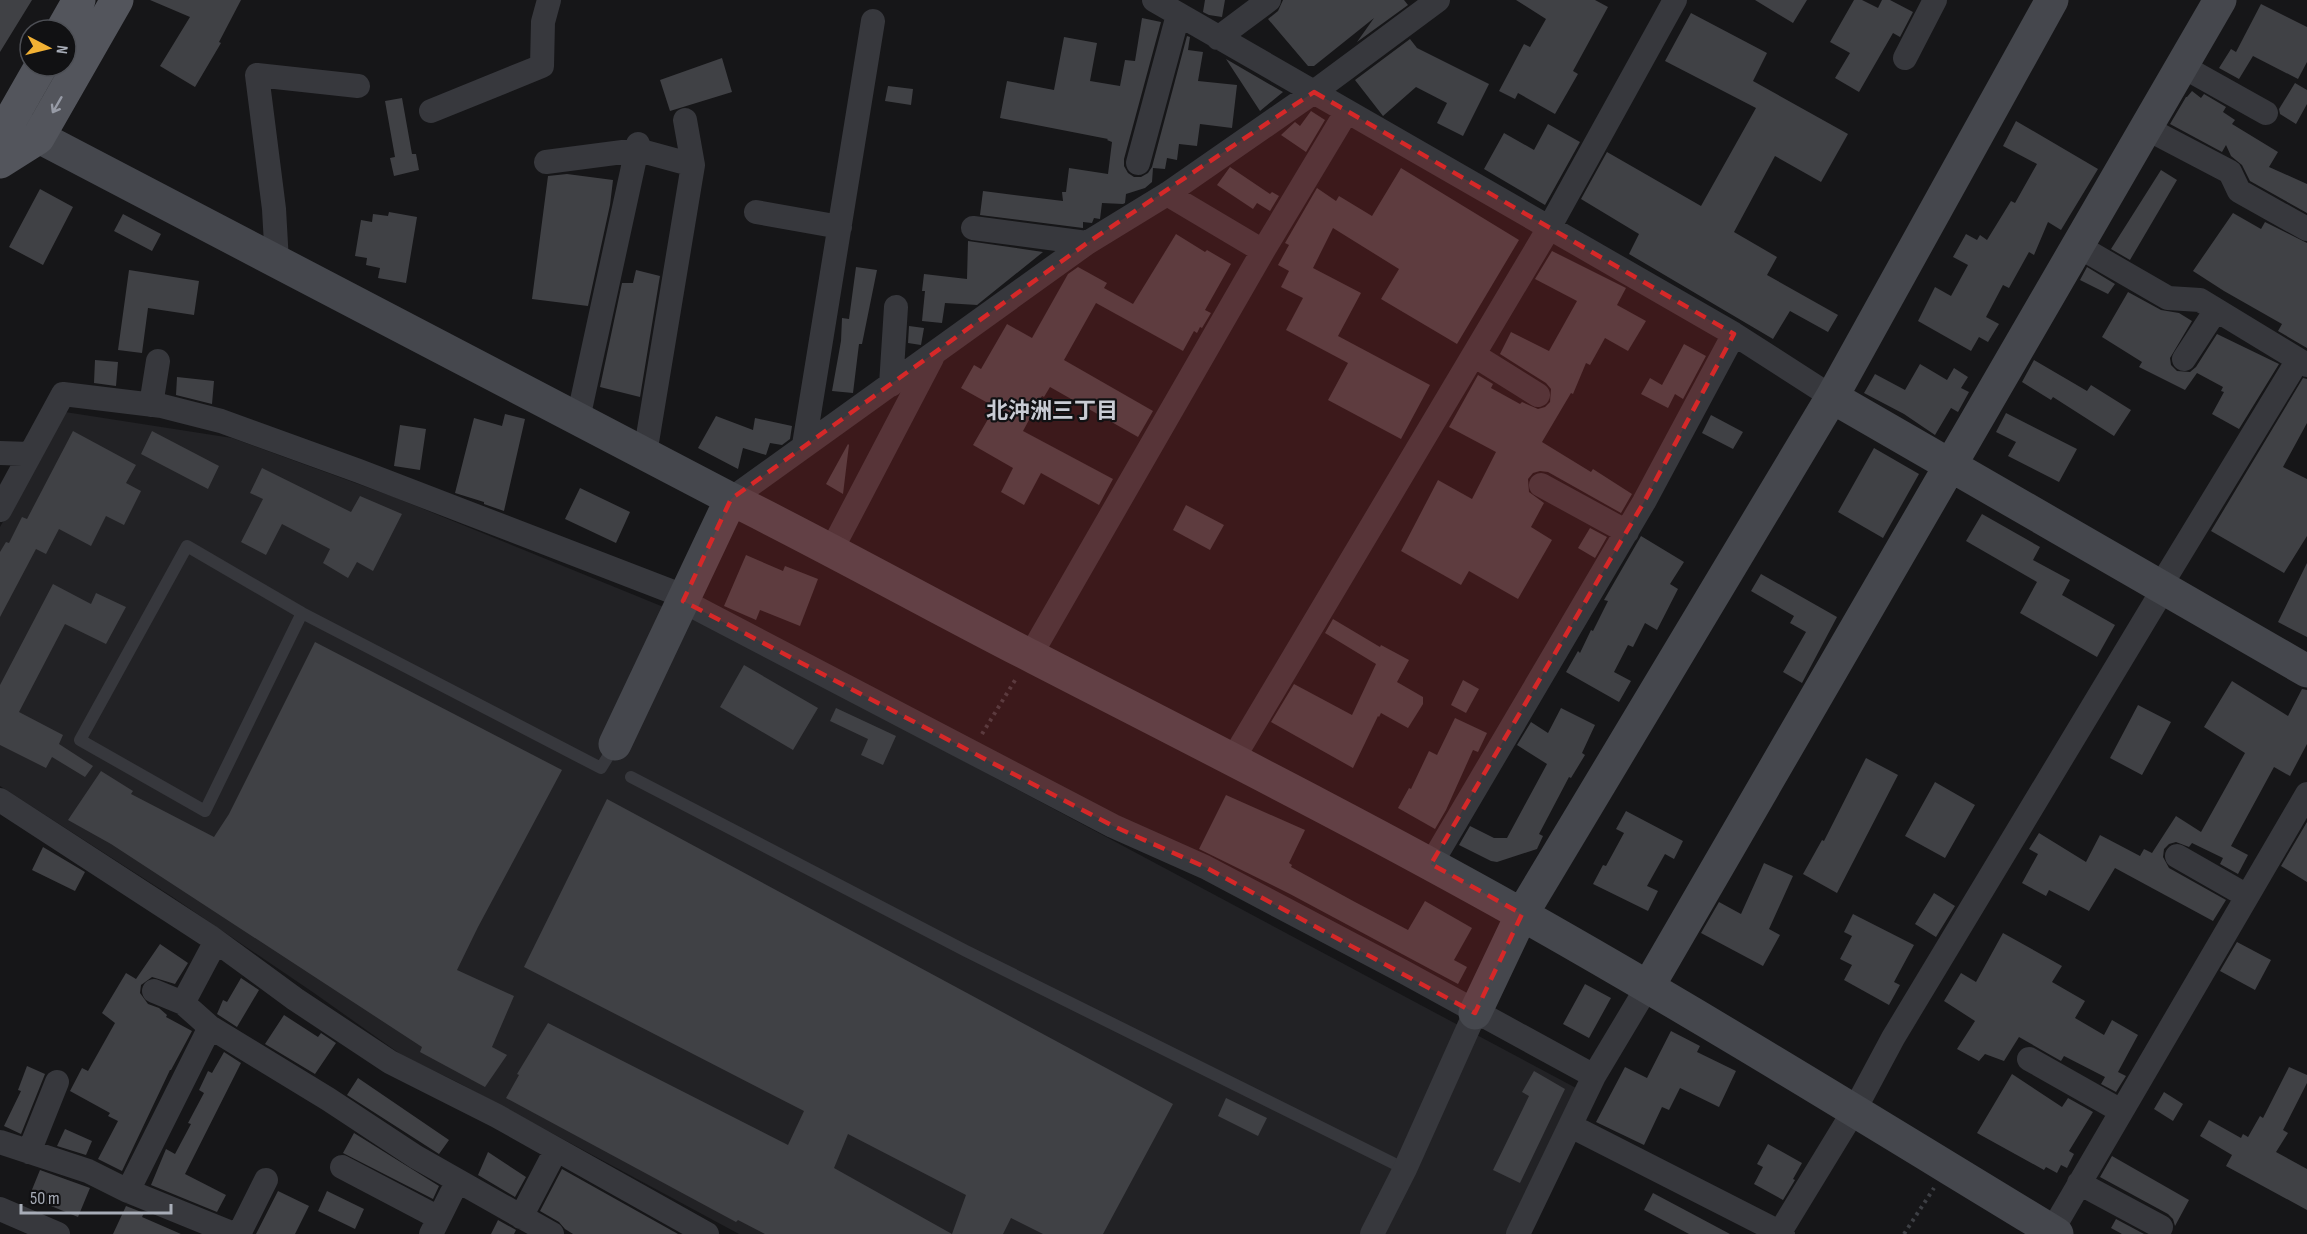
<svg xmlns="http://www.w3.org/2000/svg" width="2307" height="1234" font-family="'Sofia Sans Condensed','Noto Sans JP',sans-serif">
	<rect width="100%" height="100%" fill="#161618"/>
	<path fill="#222225" d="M65,412L232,438L394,497L715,628L1576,1088L1510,1234H739L457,1082L403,1056L314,993L171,896L0,786V527Z"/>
	<path fill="#404145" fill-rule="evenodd" d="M0,0H32L0,52Z
		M150,0H241L219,42L221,43L195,87L160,66L190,17Z
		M1205,0H1225L1222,17L1209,15L1203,12Z
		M1283,0H1404L1408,5L1357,42L1374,18L1314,66H1308L1268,19L1278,11Z
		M1516,0H1595L1608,7L1573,71L1578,74L1555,114L1518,93L1515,99L1499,91L1524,44L1530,47L1546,19Z
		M1755,0H1807L1793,23Z
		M1854,0H1862L1878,8L1882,0H1890L1913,12L1900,37L1893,33L1859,92L1835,78L1850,53L1830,42Z
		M2261,4L2307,27V62L2298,79L2253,56L2239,79L2219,68L2231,49L2236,52Z
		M1691,13L1767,53L1753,81L1848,134L1821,182L1775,156L1734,232L1777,257L1767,275L1838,315L1828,332L1790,311L1773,339L1629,254L1639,234L1581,199L1607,152L1701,206L1756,108L1665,61Z
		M1142,18L1161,22L1124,159V166L1128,173L1134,177H1141L1148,173L1152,167L1187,36L1190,37L1188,50L1203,52L1198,81L1237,85L1232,128L1200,124L1197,146L1179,144L1177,160L1167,158L1165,169L1153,168L1152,182L1145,188L1126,194L1125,203L1123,204L1102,203L1100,219L1094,218L1092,223L1083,222V228L980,215L983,191L1063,201L1062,192H1066L1069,168L1108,174L1112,142L1107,140L1108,139L1000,118L1007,81L1054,90L1064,37L1097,43L1090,81L1120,86L1125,60L1135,61Z
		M1410,39L1417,48L1489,84L1463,136L1437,123L1447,103L1416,87L1383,116L1355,80Z
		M722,58L732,92L670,111L660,80Z
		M1226,59L1283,92L1260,111Z
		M2295,83L2307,90V104L2296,124L2280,114L2279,109Z
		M888,86L913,89L911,105L885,101Z
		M2192,91L2201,98L2204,94L2226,107L2223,112L2235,120L2232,124L2278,152L2269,167L2307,184V213L2250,181L2242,165L2231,156L2226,145L2222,152L2170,124L2186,97H2187Z
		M402,98L412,154H416L419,170L394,176L390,158L395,157L385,101Z
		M1311,111L1325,120L1306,152L1281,135L1295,122L1300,126Z
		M2016,121L2098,169L2061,230L2048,222L2034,255L2029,252L2009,288L2003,285L1986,317L1999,324L1988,342L1979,337L1971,351L1918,321L1935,287L1951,296L1968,265L1953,257L1966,234L1977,240L1980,235L1987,240L2011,201L2015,203L2037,164L2003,146Z
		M1548,124L1580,142L1545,205L1484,169L1504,133L1534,150Z
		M1230,167L1270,194L1272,192L1279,196L1270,211L1257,203L1253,209L1217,185Z
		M1401,168L1519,240L1457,344L1381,299L1399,269L1333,228L1313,268L1361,293L1338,336L1430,385L1401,439L1328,400L1348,363L1286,330L1303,298L1281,287L1289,271L1278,265L1289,245L1285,243L1317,188L1336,201L1339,196L1372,216Z
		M2161,170L2177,180L2130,260L2111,249Z
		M567,174L613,180L610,205L588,306L532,299L548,176Z
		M40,189L73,207L43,265L9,247Z
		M389,212L417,217L406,283L378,278L380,268L366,265L367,258L355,256L361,220L372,222L373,214L388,216Z
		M2233,213L2261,229L2265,222L2307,243V348L2278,331L2282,324L2224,291L2193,271Z
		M123,214L161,234L152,251L114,231Z
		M1176,234L1205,252L1207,250L1231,264L1205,310L1211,313L1202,328L1200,327L1197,333L1194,331L1183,351L1096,303L1064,360L1153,411L1138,437L1050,387L1044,397L1042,396L1023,431L1113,479L1099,505L1041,473L1024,505L1001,492L1013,468L973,445L995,407L961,388L974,365L981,369L1007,324L1032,338L1068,274L1078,267L1107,283L1104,288L1133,304Z
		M968,241L1043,252L977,305L945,303L942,323L922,321L925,291H922L924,274L967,279Z
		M1552,251L1626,288L1617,305L1646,321L1628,351L1605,338L1590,365L1586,363L1573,394L1571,393L1542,442L1591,472L1593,469L1632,494L1621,513L1548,472L1540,471L1533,473L1528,479L1529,492L1544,503L1531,527L1552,540L1518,599L1469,571L1461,585L1401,551L1438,480L1472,499L1496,452L1449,427L1478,375L1493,384L1491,388L1520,404L1522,402L1538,409L1545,407L1550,402L1551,389L1546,383L1500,354L1511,332L1549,351L1577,301L1535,279Z
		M856,267L877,270L862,344H859L853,393L832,391L841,341L842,318L849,319Z
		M2087,267L2115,284L2108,294L2080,280Z
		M129,270L199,281L194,315L148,308L142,353L118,350Z
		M636,270L660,276L640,397L600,387L622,283H633Z
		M2128,292L2161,310L2179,313L2192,321L2170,358L2171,365L2177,371L2190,372L2196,367L2217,334L2279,364L2239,429L2212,414L2224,392L2221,391L2223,387L2197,373L2185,390L2139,367L2142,362L2102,337Z
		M909,326L924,328L921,345L908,343Z
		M1684,344L1706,356L1683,399L1675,394L1668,408L1641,394L1650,378L1662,385Z
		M95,360L118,362L116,386L94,383Z
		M2034,360L2087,391L2091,385L2131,410L2114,436L2053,397L2051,400L2022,382Z
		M1920,364L1947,380L1954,368L1968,377L1961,388L1969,392L1958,412L1951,408L1935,435L1904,414L1864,393L1875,374L1905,390Z
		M177,377L214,381L212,404L176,395Z
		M2303,378L2307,379V423L2283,467L2307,479V536L2284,573L2211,531Z
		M2006,413L2077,449L2059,482L2008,456L2016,442L1996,432Z
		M505,414L525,419L504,511L484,504V502L455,493L474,418L502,426Z
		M1711,415L1743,432L1733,449L1702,433Z
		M716,416L753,430L755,418L792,426L790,439L782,445L770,443L766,455L743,448L738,469L698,448Z
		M400,425L426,429L420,470L394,466Z
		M73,431L136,465L126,483L141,491L124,525L106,516L91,546L59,529L46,554L36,549L0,617V552L6,542L9,543L22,517L27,519Z
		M152,431L219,466L208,489L141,454Z
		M848,444L849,445L843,494L826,484Z
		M1874,448L1919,474L1883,538L1838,512Z
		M262,468L351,512L360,496L402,514L373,571L357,562L348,578L323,563L330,549L282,524L266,555L241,542L263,499L250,493Z
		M580,488L630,512L616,543L565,519Z
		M1186,505L1224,525L1210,550L1173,530Z
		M1982,514L2040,547L2033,560L2070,580L2062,595L2115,625L2097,657L2020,613L2037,582L1966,541Z
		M1590,528L1607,537L1595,558L1578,548Z
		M1641,536L1684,562L1670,584L1678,589L1657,630L1645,623L1633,647L1628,645L1614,672L1631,681L1619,702L1566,672L1578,651L1580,653L1591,630L1593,631L1608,601L1604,600Z
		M746,555L783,571L785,566L818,579L800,626L760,610L756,620L724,606Z
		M2307,563V637L2278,622Z
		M1761,574L1837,617L1802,683L1783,672L1806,632L1790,623L1794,616L1751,591Z
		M53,584L91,604L96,593L126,607L106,644L65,624L19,712L63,735L59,744L93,766L85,777L52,757L46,768L0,745V685Z
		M1333,619L1380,647L1381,645L1409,660L1397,682L1423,697V704L1408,728L1381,713L1379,717L1378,716L1353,768L1271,722L1294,684L1352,715L1376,664L1325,633Z
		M315,642L562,770L478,927L457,970L514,996L492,1047L507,1055L485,1087L420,1052L422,1047L111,844L68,820L101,771L133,791L131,794L214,837L229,814Z
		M744,665L818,708L793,750L720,707Z
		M1463,680L1479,689L1466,713L1451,705Z
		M2232,681L2288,716L2302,689L2307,690V744L2290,776L2274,767L2231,846L2248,855L2238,874L2220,864L2223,858L2192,843L2189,847L2176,842L2169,844L2164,849L2163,857L2169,868L2226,900L2213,921L2115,868L2089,911L2049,890L2046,896L2022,883L2038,854L2029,849L2039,833L2086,862L2100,835L2140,856L2144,849L2152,853L2176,816L2201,832L2245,753L2204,727Z
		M2138,705L2171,722L2142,775L2110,758Z
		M836,708L896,736L883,765L861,755L868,739L830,721Z
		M1561,708L1595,725L1582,753L1585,755L1571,778L1569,777L1539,834L1543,836L1537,849L1497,862L1491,861L1459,845L1470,826L1494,838H1507L1547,764L1517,745L1531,722L1548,733Z
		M1455,718L1487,733L1478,752L1473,750L1446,810L1435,829L1398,808L1409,788L1411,789L1429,751L1437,755Z
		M1866,758L1898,775L1837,893L1803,874L1822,840L1824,841Z
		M1935,782L1975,805L1945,858L1905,836Z
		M1226,795L1305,830L1289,863L1292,865L1291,867L1355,902L1408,930L1425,901L1472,928L1454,960L1467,967L1458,984L1290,894L1199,849Z
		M607,799L1173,1104L1103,1234H1043L1011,1218L1003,1234H765L738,1220L736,1222L506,1098L519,1075L517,1074L548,1023L788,1145L804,1111L524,967ZM848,1134L966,1195L952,1234L834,1168Z
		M1626,811L1683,841L1674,859L1665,854L1647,886L1658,891L1648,911L1593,884L1603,865L1606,866L1624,833L1616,829Z
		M2307,822V882L2281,866Z
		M43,847L85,872L75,891L32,870Z
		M1764,863L1793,876L1769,929L1780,935L1763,966L1701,933L1719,902L1741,914Z
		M1934,893L1955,906L1936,937L1915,924Z
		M1853,914L1914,945L1894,982L1900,985L1889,1005L1844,980L1852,965L1840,959L1852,936L1844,932Z
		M2003,933L2062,966L2052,982L2085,1001L2075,1018L2104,1035L2112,1020L2138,1035L2118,1072L2126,1076L2116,1092L2101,1084L2105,1077L2064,1056L2061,1061L2019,1037L2004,1061L1985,1054L1979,1061L1957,1049L1975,1021L1944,1001L1961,973L1976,982Z
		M2237,942L2271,960L2255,990L2220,971Z
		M160,944L188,963L175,984L152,977L141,985L140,993L148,1004L159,1008L167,1015L166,1017L192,1031L171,1070H170L122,1171L98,1159L118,1121L108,1116L110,1113L70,1091L82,1068L88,1071L115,1023L102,1013L126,973L136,979Z
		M241,978L259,990L237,1027L217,1014L223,1000L227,1002Z
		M1585,984L1611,998L1589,1038L1563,1024Z
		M284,1015L318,1037L321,1033L336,1043L315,1074L265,1044Z
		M1671,1031L1700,1046L1697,1052L1736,1071L1719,1107L1680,1088L1669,1110L1662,1107L1644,1145L1596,1122L1625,1067L1647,1078Z
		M224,1052L241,1063L185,1174L226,1195L217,1212L151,1185L166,1149L175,1154L191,1124L188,1123L204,1093L199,1090L208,1071L212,1073Z
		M27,1066L45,1074L21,1134L4,1126L21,1091L18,1090Z
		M2289,1067L2307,1075V1083L2283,1130L2288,1133L2276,1152L2307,1169V1210L2226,1166L2232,1155L2200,1136L2209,1120L2241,1138L2243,1134L2248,1137L2260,1116L2263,1118Z
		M1534,1071L1565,1089L1520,1183L1493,1170L1529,1096L1522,1092Z
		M2012,1074L2062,1107L2068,1098L2093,1112L2069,1151L2074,1154L2067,1168L2061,1165L2057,1173L2046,1167L2044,1170L1977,1133Z
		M358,1078L449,1140L439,1154L347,1095Z
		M2164,1092L2183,1104L2173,1121L2154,1109Z
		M1226,1098L1267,1118L1258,1136L1218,1116Z
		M65,1129L92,1141L86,1155L57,1146Z
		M354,1133L439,1186L433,1199L343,1153Z
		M1768,1144L1802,1163L1793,1179L1795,1180L1783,1200L1754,1184L1763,1167L1757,1164Z
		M488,1152L526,1177L515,1197L478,1175Z
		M2112,1156L2189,1200L2175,1226L2173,1219L2168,1214L2100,1177Z
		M562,1169L678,1234H573L565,1229L559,1222L540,1211Z
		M40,1170L90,1188L78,1217L29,1197Z
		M278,1191L309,1206L295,1234H256Z
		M327,1191L364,1209L355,1229L318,1211Z
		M1653,1193L1730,1234H1689L1644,1210Z
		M126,1206L144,1213L142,1217L181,1234H113Z
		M2116,1219L2144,1234H2122L2111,1228Z
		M498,1220L516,1230L514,1234H491Z"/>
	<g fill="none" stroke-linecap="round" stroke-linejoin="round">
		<path stroke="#3d3f44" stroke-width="4" stroke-dasharray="3 4.5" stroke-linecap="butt" d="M982,734L1017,677
			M1904,1234L1934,1188"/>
		<path stroke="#37383d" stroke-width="12" d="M302,613L205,811L80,740L187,546L302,613L601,768L615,745
			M631,777L966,951L1405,1169"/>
		<path stroke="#37383d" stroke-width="24" d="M1154,0L1734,334L1832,397
			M1218,38L1269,0
			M1905,58L1935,0
			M2182,66L2266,113
			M431,111L542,66L543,22L549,0
			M2146,128L2230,172L2239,191L2307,229
			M546,162L638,150L693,165
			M1138,163L1178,15
			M1167,194L1263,251
			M756,212L840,227
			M973,228L1087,243
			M2078,246L2168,298L2200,300L2307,365
			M277,262L274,209L257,75L358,86
			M1474,355L1538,395
			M2184,359L2216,310
			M891,385L896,307
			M151,405L158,361
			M578,419L638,144
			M804,445L873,21
			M0,453L30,454
			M645,454L693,165L685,120
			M1541,485L1627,532
			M731,499L1087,243L1167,194L1314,92L1438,0
			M0,510L63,394L162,406L221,421L359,471L686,597
			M832,549L932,358
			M2169,572L2298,360
			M683,601L1113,826L1205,867L1402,971L1594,1076
			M1030,656L1263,251L1347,111
			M1231,758L1240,747L1549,228L1675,0
			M0,800L209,936L295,999L390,1062L497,1116L707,1234
			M2177,856L2247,896
			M1431,864L1644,502L1734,334
			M154,991L183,1003
			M210,1027L328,1099L416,1157L552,1234
			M2029,1059L2121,1111
			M1571,1126L1783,1234
			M0,1142L88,1171L128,1191L234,1234
			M29,1152L57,1082
			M342,1167L439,1218
			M2079,1183L2161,1227
			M128,1191L210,1027L183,1003L216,941
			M0,1209L58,1234
			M521,1217L556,1150
			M1780,1232L1855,1109L1893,1038L2164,588
			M239,1234L266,1180
			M431,1234L451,1194
			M1372,1234L1405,1169L1475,1013
			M1518,1234L1594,1076L1655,974
			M2050,1234L2307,794"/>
		<path stroke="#45474d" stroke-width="33" d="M14,124L731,499C834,550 933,606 1035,658C1198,742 1361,824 1521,914C1702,1016 1879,1126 2057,1234
			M1832,397L2307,671
			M615,744L731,499
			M1648,987L2220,0
			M1475,1013L1522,914L1832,397L2052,0"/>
		<path stroke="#53555c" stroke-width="33" d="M62,30L79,0
			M0,162L38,138L117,0
			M0,162L9,122L41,66"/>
	</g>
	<defs><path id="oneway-shaft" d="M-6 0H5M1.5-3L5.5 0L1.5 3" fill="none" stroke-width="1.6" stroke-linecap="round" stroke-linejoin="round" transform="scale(1.5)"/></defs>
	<use stroke="#979ba6" href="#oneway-shaft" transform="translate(57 105) rotate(120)"/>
	<path fill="#d62828" fill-opacity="0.2" stroke="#d62828" stroke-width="4.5" stroke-dasharray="12 8" stroke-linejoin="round" d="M1314,92L1734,334L1644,502L1431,864L1522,914L1475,1013L1205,867L1113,826L683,601L731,499L1087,243Z"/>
	<g text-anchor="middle" stroke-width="4.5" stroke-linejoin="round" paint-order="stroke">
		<g font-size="22" font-weight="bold" fill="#c9ccd4" stroke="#111113">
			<text x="1052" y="418">北沖洲三丁目</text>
		</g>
	</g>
	<g transform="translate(48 48) rotate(97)"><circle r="28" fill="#111113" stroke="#4d4f55" stroke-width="1.5"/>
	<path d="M0-4.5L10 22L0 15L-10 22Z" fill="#f2b134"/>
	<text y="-9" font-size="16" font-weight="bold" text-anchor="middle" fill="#a8adb8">N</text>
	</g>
	<path d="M21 1204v9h150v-9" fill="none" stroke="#a8adb8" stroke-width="3"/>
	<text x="30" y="1204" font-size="18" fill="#a8adb8" stroke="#111113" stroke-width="4.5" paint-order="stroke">50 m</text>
</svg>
